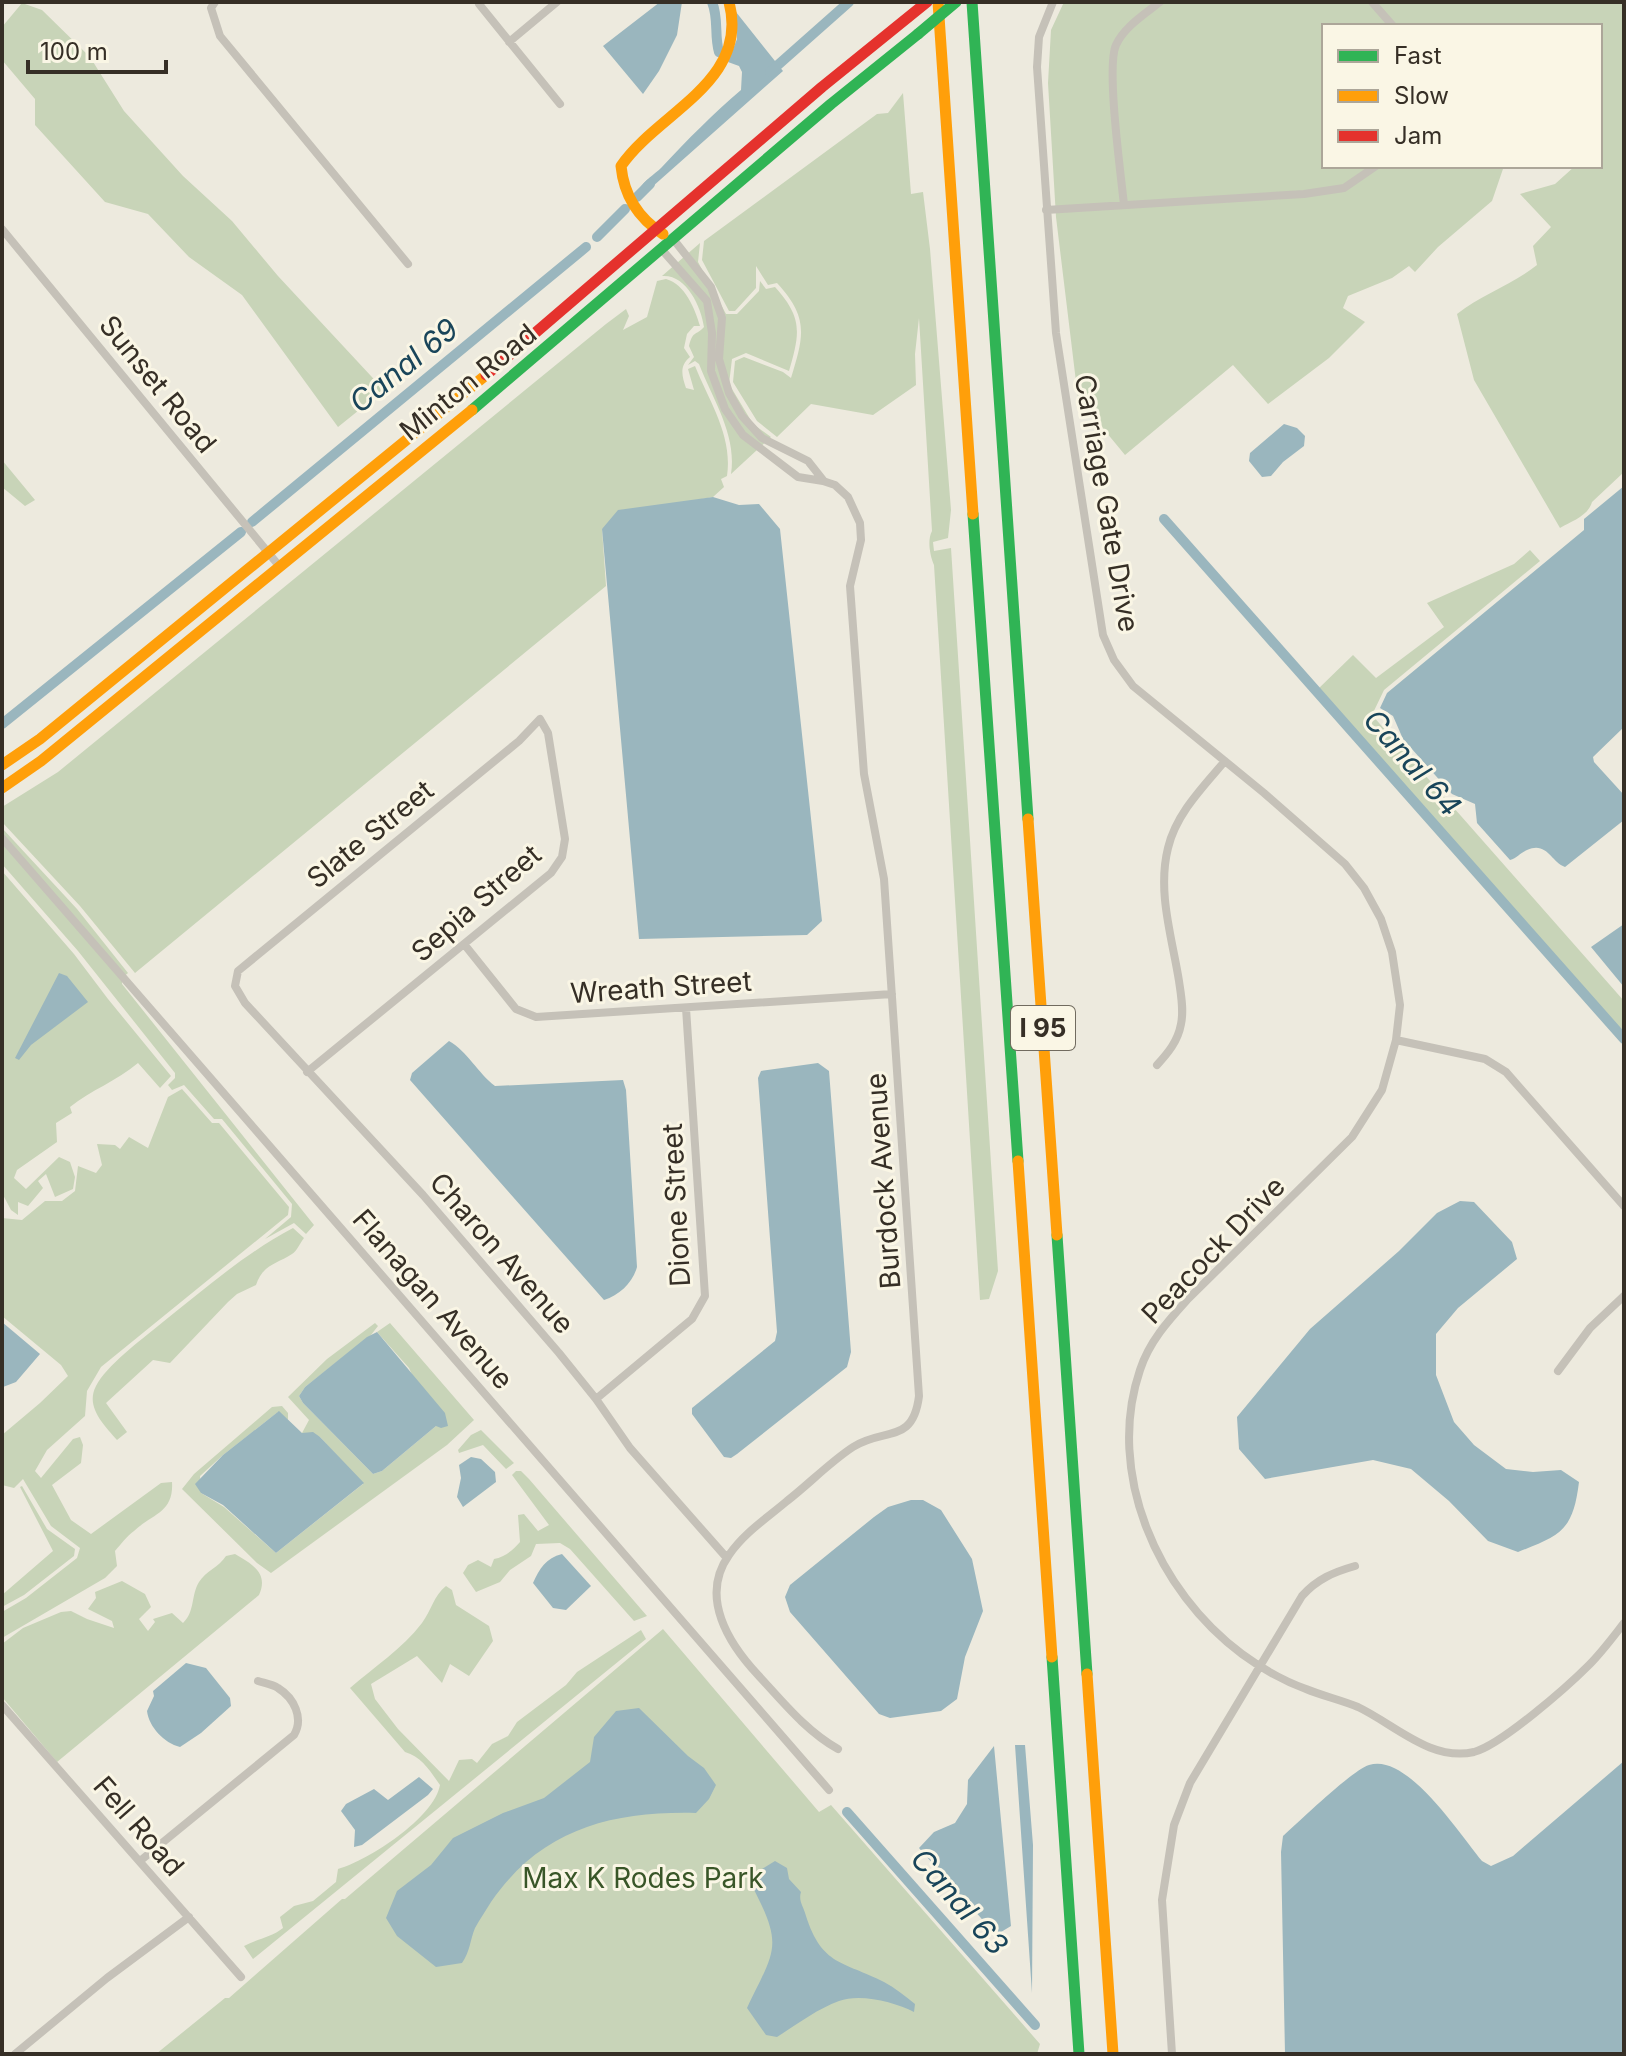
<svg xmlns="http://www.w3.org/2000/svg" width="1626" height="2056" font-family="Inter,sans-serif">
	<rect width="100%" height="100%" fill="#edeade"/>
	<path fill="#c8d4b8" d="M1064,2H1624V472L1592,502C1588,516 1572,521 1560,528L1474,380L1457,314C1482,294 1512,285 1537,265L1533,246L1551,227L1520,194L1555,184L1575,166H1600V26H1324V166H1504L1492,201L1438,247L1415,272L1409,266L1392,278L1348,296L1343,308L1365,322L1329,358L1268,404L1233,365L1125,455L1078,398L1056,217L1048,83L1051,30Z
		M22,3L42,10L90,57L124,111L183,176L232,221L278,276L384,390L338,427L242,295L189,257L148,214L105,202L35,125V99L2,60V27Z
		M903,93L911,194L923,192L930,249L951,510L948,538L933,542L934,551L951,548L998,1271L989,1299L980,1300L934,565C930,556 927,540 932,531L919,318L915,354L916,385L873,415L811,404L777,437L757,421L733,382L735,361L744,357L783,372L791,378C804,335 809,318 777,283L768,285L756,266V288L735,311H729L702,260L704,241L877,114L888,113Z
		M700,243L698,262L726,314H737L759,291L760,281L766,289L775,287C803,318 800,333 789,371L746,353L732,359L729,384L753,424L771,437L731,474C737,435 713,400 699,364L695,361L688,365L694,357L689,346C693,330 696,336 704,327C701,306 686,274 662,276Z
		M666,279C685,284 695,309 700,326H694L687,334L684,348L690,357C679,366 682,376 686,388L694,390L688,369L695,366C709,401 733,436 727,476L721,479L724,487L713,497L691,501L602,529L606,586L135,973L80,906L2,822V807L58,772L606,324L626,309L629,316L623,330L647,317L657,281Z
		M2,460L35,500L25,506L2,487Z
		M1530,550L1540,561L1384,690L1372,715L1624,1001V1040L1316,691L1353,655L1376,678L1444,627L1427,603L1514,564Z
		M2,828L77,909L128,973L122,978V984L314,1225L306,1234L294,1223L265,1239L291,1217L292,1204L222,1119H214L184,1085L172,1090L168,1085L175,1078V1073L78,951L2,864Z
		M2,871L74,954L108,999L171,1076L160,1088L138,1063C117,1081 91,1090 70,1107L72,1113L56,1123L57,1142L17,1170L14,1178L26,1189L59,1157L70,1162L75,1177L73,1189L55,1197L46,1174L38,1181L43,1188L28,1206L18,1202V1215L11,1210L2,1193Z
		M182,1089L212,1123H219L289,1207L288,1215L101,1367L87,1391L85,1416L47,1450L35,1471L41,1478L73,1439L80,1437L83,1445L81,1463L52,1485L71,1520L91,1534L161,1483L172,1482C174,1513 152,1514 134,1531C127,1536 121,1544 115,1551L117,1566L105,1578L2,1638V1612L26,1598L77,1558L80,1548L51,1526L23,1479L14,1488L2,1485V1435L40,1403L68,1376L61,1365L2,1316V1218L22,1220L45,1201H62L75,1191L78,1166L96,1173L102,1165L97,1144L115,1145L120,1149L129,1137L148,1148L168,1097Z
		M293,1228L304,1238C300,1243 297,1251 292,1254C277,1264 263,1264 256,1285L237,1294L228,1302L170,1363L153,1360L106,1403L127,1432L117,1440C104,1425 85,1407 96,1386C106,1366 141,1340 158,1326C202,1291 244,1254 293,1228Z
		M375,1323L378,1326L371,1335L305,1387L299,1396L303,1403L373,1474L382,1471L436,1426L409,1368L377,1332L390,1323L474,1420L447,1445L271,1573L257,1563L182,1489L194,1474L272,1407L282,1406L288,1413V1420L278,1412L223,1455L200,1476L201,1493L224,1507L276,1553L363,1484L320,1437L302,1433L309,1420L288,1397L327,1359Z
		M481,1430L514,1463L506,1469L483,1445L459,1453L458,1450L471,1435Z
		M516,1471H521L529,1479L647,1616L634,1621L570,1549L560,1543L536,1544L531,1556L510,1570L500,1582L476,1592L463,1573L468,1565L478,1560L491,1567L494,1559C505,1557 513,1550 520,1542L518,1515L524,1514L538,1531L549,1525L512,1475Z
		M22,1486L47,1529L75,1549L74,1556L24,1595L2,1607V1595L53,1551L20,1487Z
		M235,1554C252,1564 269,1573 259,1595L57,1762L2,1697V1644L23,1628L61,1612L71,1611L87,1619L114,1628L112,1621L88,1609L96,1598L95,1592L122,1581L145,1594L151,1607L139,1619L148,1631L155,1622L153,1619L172,1613L183,1623C195,1612 191,1595 199,1582C206,1571 219,1567 226,1556Z
		M446,1586L452,1590L456,1605L489,1626L493,1641L469,1676L450,1664L442,1683L417,1656L371,1684L375,1699L398,1729L449,1781L459,1760L472,1759L477,1763L492,1744L508,1736L517,1722L566,1685L577,1672L641,1630L646,1639L253,1959L244,1946C257,1939 272,1937 283,1928L280,1917L294,1906L313,1901L336,1882L338,1869C369,1860 434,1818 440,1785C430,1771 422,1757 405,1752L350,1688C374,1667 402,1649 422,1623C431,1611 434,1595 446,1586Z
		M663,1629L819,1812L831,1805L1040,2044L1037,2054H156L225,1998H229L342,1899H345Z"/>
	<path fill="#9ab6be" d="M660,2H682L677,35L659,71L643,94L603,46Z
		M736,12L783,71L643,195L639,190C644,180 654,175 662,167C687,140 713,114 741,90L742,72L739,66L728,62L737,39Z
		M1284,424L1297,428L1305,436L1304,446L1283,462L1271,476L1262,477L1249,461L1250,453Z
		M1624,486V727L1593,757L1594,762L1624,795V820L1565,867C1551,862 1547,841 1527,850C1520,853 1517,858 1510,860L1477,823L1475,804L1452,794L1403,739L1393,716L1380,708L1387,693L1584,530V519Z
		M713,497L739,505L759,504L780,529L822,921L807,935L639,939L602,529L618,510Z
		M1624,924V987L1591,947Z
		M59,973L67,976L88,1002L31,1045L19,1060L15,1058Z
		M449,1041C467,1051 478,1073 495,1086L623,1080L626,1090L637,1267C633,1282 620,1295 604,1300L410,1080L412,1073Z
		M818,1063L829,1071L851,1352L847,1367L737,1454L731,1458L724,1457L692,1414V1408L775,1341L777,1332L758,1078L761,1071Z
		M1460,1201L1474,1202L1512,1242L1517,1259L1458,1308L1436,1334V1375L1454,1422L1474,1445L1506,1469L1533,1472L1561,1470L1579,1482C1573,1531 1561,1535 1518,1552L1488,1541L1449,1501L1411,1469L1373,1460L1265,1479L1239,1449L1237,1417L1310,1329L1399,1251L1437,1213Z
		M2,1322L40,1354L16,1382L3,1387Z
		M377,1332L445,1413L448,1426L441,1428L436,1426L382,1471L373,1474L303,1403L299,1396L305,1387L367,1337Z
		M279,1411L302,1433L313,1432L320,1437L364,1483L276,1553L223,1505L201,1493L195,1484L223,1455Z
		M471,1457L481,1459L495,1472L496,1482L463,1507L457,1497L461,1478L459,1465Z
		M911,1500H923L941,1510L972,1559L983,1611L965,1657L957,1699L941,1711L890,1718L879,1714L790,1612L785,1597L790,1585L874,1517L888,1507Z
		M562,1554L591,1586L566,1610L553,1608L533,1583C539,1569 546,1558 562,1554Z
		M186,1663L206,1668L230,1698L231,1706L201,1733L180,1747C164,1743 149,1727 147,1711L154,1696L153,1691Z
		M639,1708L688,1756L704,1768L716,1785L709,1799L696,1813C612,1811 541,1829 491,1902C486,1910 480,1919 475,1928C470,1940 470,1952 462,1963L436,1967L397,1936L386,1918L397,1891L431,1865L453,1838L503,1813L544,1798L590,1762L594,1737L616,1711Z
		M1015,1745H1025L1033,1845L1032,1993Z
		M994,1746L1011,1926L996,1935L919,1848L934,1832L955,1823L967,1804L968,1780Z
		M1624,1761V2054H1285L1281,1852L1283,1836C1300,1821 1351,1771 1369,1765C1407,1752 1460,1835 1482,1861L1491,1866L1513,1856Z
		M419,1777L433,1789L428,1795L362,1845L354,1847L355,1830L341,1811L346,1804L374,1789L388,1800Z
		M775,1861L787,1868L789,1879L801,1892C798,1901 804,1907 806,1916C822,1966 843,1961 884,1982C895,1988 905,1996 915,2004L914,2012C895,2002 860,1993 839,2001C817,2009 796,2025 777,2037L766,2035L747,2008C775,1949 784,1947 752,1886L762,1869Z"/>
	<g fill="none" stroke-linecap="round" stroke-linejoin="round">
		<path stroke="#9ab6be" stroke-width="10" d="M712,2C719,19 714,35 719,52
			M770,72L849,2
			M637,197L650,184
			M597,237L625,209
			M1164,519L1624,1039
			M252,522L586,247
			M2,724L241,532
			M847,1812L1035,2025"/>
		<path stroke="#c5c1b8" stroke-width="8" d="M215,2L211,8L220,36L408,264
			M1053,2L1039,37L1037,67L1056,333L1103,635L1114,660L1133,686L1264,793L1345,864L1364,888L1381,919L1392,952L1400,1005L1396,1040L1382,1090L1352,1137L1187,1300C1168,1321 1149,1342 1140,1370C1105,1473 1158,1592 1242,1654C1261,1668 1284,1681 1306,1689C1323,1696 1341,1700 1358,1707C1394,1724 1431,1762 1474,1752C1501,1745 1567,1687 1589,1665C1602,1652 1613,1637 1624,1623
			M1372,2L1393,26
			M479,4L560,104
			M509,42L557,2
			M1124,205C1121,175 1106,67 1116,45C1124,27 1145,14 1160,2
			M1046,210L1304,194L1344,188L1376,166
			M2,229L280,567
			M674,240L711,287L722,318L719,359L729,393L742,416L762,438L808,461L823,480
			M663,251L707,301L712,333L711,371L725,409L743,435L798,477L823,481L835,485L848,497L860,523L861,540L850,586L864,774L884,879L919,1396C913,1445 884,1427 853,1447C830,1462 809,1484 787,1501C767,1518 744,1533 729,1555C699,1597 729,1644 758,1675C783,1702 806,1731 838,1749
			M2,838L829,1790
			M464,944L516,1009L536,1017L892,994
			M1396,1040L1485,1059L1506,1072L1624,1206
			M1157,1065C1168,1053 1178,1041 1181,1024C1184,1010 1181,995 1179,981C1172,937 1157,892 1168,848C1176,814 1203,787 1225,761
			M307,1072L551,873L562,857L565,839L548,733L540,719L519,741L238,971L235,986L245,1003L423,1195L559,1353L596,1399L630,1448L726,1557
			M1558,1371L1590,1328L1624,1296
			M596,1399L692,1319L705,1296L686,1008
			M2,1705L241,1977
			M140,1861L294,1735C304,1718 294,1698 278,1688C272,1684 264,1683 258,1681
			M15,2054L107,1978L189,1917
			M1172,2054L1162,1900L1174,1825L1190,1783L1302,1596C1317,1579 1334,1572 1355,1566"/>
		<path stroke="#30b455" stroke-width="11" d="M972,2L1028,819
			M472,410L831,104L918,34
			M973,514L1018,1161
			M1057,1235L1087,1674
			M1052,1657L1079,2054"/>
		<path stroke="#ff9f0a" stroke-width="11" d="M938,2L973,514
			M663,234C638,218 624,196 621,166C658,112 750,82 729,2
			M2,765L40,739L486,375
			M2,788L41,761L472,410
			M1028,819L1057,1235
			M1018,1161L1052,1657
			M1087,1674L1113,2054"/>
		<path stroke="#e5322d" stroke-width="11" d="M486,375L822,87L927,2"/>
		<path stroke="#30b455" stroke-width="11" d="M918,34L956,2"/>
	</g>
	<g text-anchor="middle" stroke-width="6" stroke-linejoin="round" paint-order="stroke">
		<rect fill="#faf6e5" stroke="#716b5f" stroke-width="2" x="1011" y="1006" width="64" height="44" rx="6"/>
		<g font-size="26" font-weight="bold" fill="#362f26">
			<text x="1043" y="1037">I 95</text>
		</g>
		<g font-size="28" fill="#362f26" stroke="#faf6e5">
			<text transform="translate(468 382) rotate(-39)" y="10">Minton Road</text>
			<text transform="translate(158 384) rotate(51)" y="10">Sunset Road</text>
			<text transform="translate(1107 503) rotate(80)" y="10">Carriage Gate Drive</text>
			<text transform="translate(370 834) rotate(-39)" y="10">Slate Street</text>
			<text transform="translate(476 903) rotate(-41)" y="10">Sepia Street</text>
			<text transform="translate(661 987) rotate(-4)" y="10">Wreath Street</text>
			<text transform="translate(883 1181) rotate(-94)" y="10">Burdock Avenue</text>
			<text transform="translate(676 1205) rotate(-93)" y="10">Dione Street</text>
			<text transform="translate(1213 1250) rotate(-46)" y="10">Peacock Drive</text>
			<text transform="translate(502 1253) rotate(49)" y="10">Charon Avenue</text>
			<text transform="translate(433 1299) rotate(49)" y="10">Flanagan Avenue</text>
			<text transform="translate(139 1826) rotate(49)" y="10">Fell Road</text>
		</g>
		<g font-size="28" fill="#395628" stroke="#faf6e5">
			<text x="643" y="1888">Max K Rodes Park</text>
		</g>
		<g font-size="30" font-style="italic" fill="#19455a" stroke="#faf6e5">
			<text transform="translate(404 366) rotate(-39)" y="10">Canal 69</text>
			<text transform="translate(1412 763) rotate(49)" y="10">Canal 64</text>
			<text transform="translate(959 1902) rotate(49)" y="10">Canal 63</text>
		</g>
	</g>
	<rect width="1626" height="2056" fill="none" stroke="#362f26" stroke-width="8"/>
	<rect x="1322" y="24" width="280" height="144" fill="#faf6e5" stroke="#aca699" stroke-width="2"/>
	<rect x="1338" y="50" width="40" height="12" fill="#30b455" stroke="#aca699" stroke-width="2"/>
	<text x="1394" y="64" font-size="24" fill="#362f26">Fast</text>
	<rect x="1338" y="90" width="40" height="12" fill="#ff9f0a" stroke="#aca699" stroke-width="2"/>
	<text x="1394" y="104" font-size="24" fill="#362f26">Slow</text>
	<rect x="1338" y="130" width="40" height="12" fill="#e5322d" stroke="#aca699" stroke-width="2"/>
	<text x="1394" y="144" font-size="24" fill="#362f26">Jam</text>
	<path d="M28 60v12h138v-12" fill="none" stroke="#362f26" stroke-width="4"/>
	<text x="40" y="60" font-size="24" fill="#362f26" stroke="#faf6e5" stroke-width="6" paint-order="stroke">100 m</text>
</svg>
